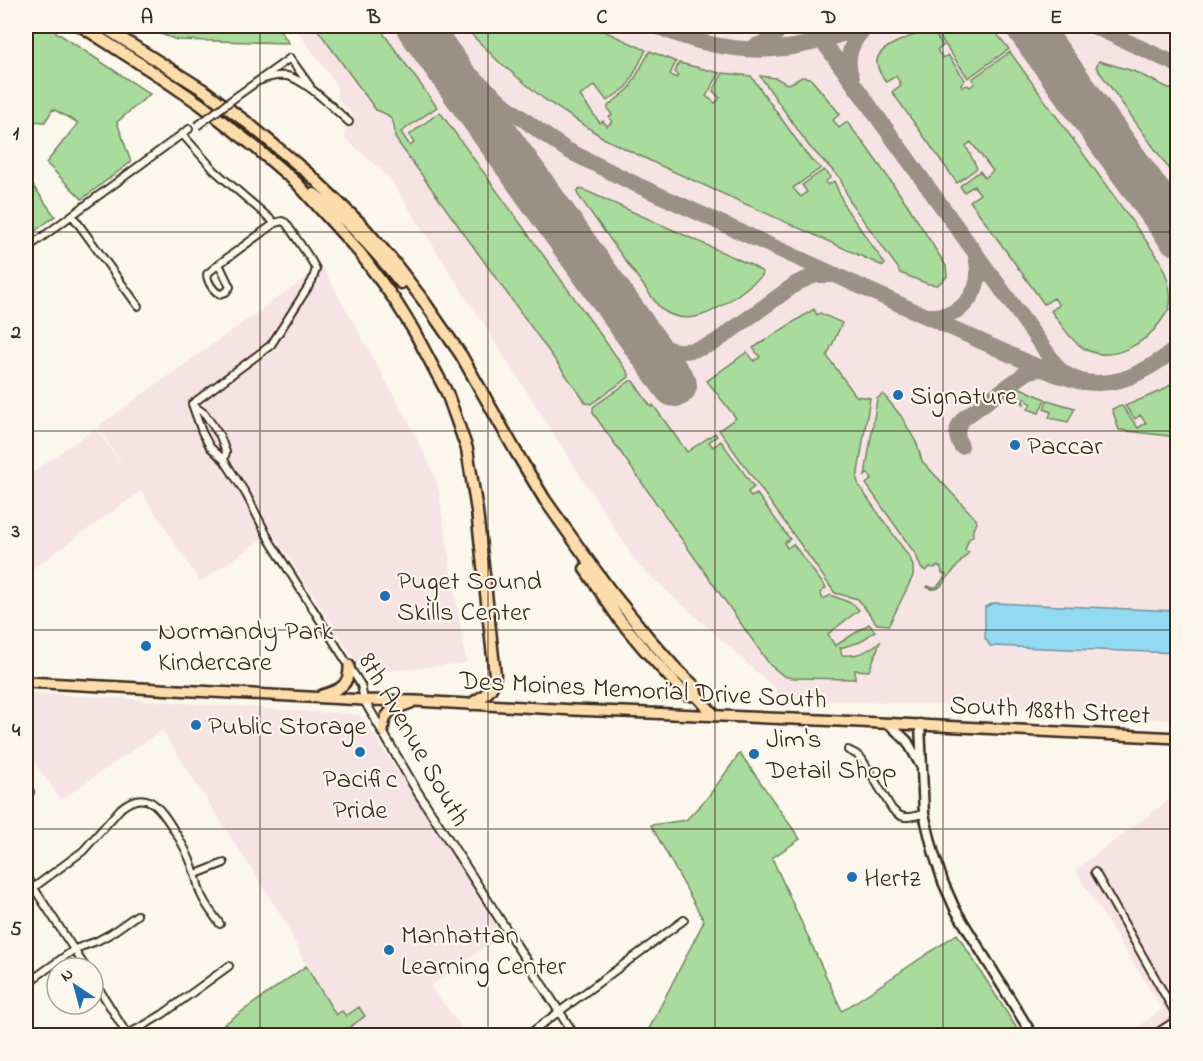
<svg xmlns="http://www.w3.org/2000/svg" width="1203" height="1061" font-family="'Indie Flower',sans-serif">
	<rect width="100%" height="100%" fill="#fbf7ec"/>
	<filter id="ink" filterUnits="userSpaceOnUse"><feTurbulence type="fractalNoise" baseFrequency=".0167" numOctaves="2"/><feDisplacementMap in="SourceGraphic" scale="12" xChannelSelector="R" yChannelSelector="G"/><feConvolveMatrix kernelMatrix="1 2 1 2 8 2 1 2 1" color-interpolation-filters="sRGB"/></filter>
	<g filter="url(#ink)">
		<path fill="#f6e4e4" d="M294,26H1177V721L1108,715L1098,716L1089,712L777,698L776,689L638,565L389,177L345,138V127L353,117L338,99L337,86Z
			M322,266L413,430L437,481L466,663L370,673L356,661L272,532L200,582L141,491L26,574V477L95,428L127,471L97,427Z
			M26,692L360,715L442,838L502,935L430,986L464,1030L460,1033L462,1035H349L306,966L286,923L162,730L61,800L29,755L26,757Z
			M1177,794V1035H1127L1162,1009L1075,870Z"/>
		<path fill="#a9db9d" stroke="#72825e" stroke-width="1.5" d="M26,26H47L150,94L117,122L131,162L82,199L46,163L78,123L53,109L45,122L26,121Z
			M139,26H277L289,43L177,40Z
			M315,26H378L437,107L401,132L410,146L414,143L409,135L440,112L629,374V377L591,404L586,403L395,138C395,120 392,115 376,110Z
			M463,26H593L646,50L627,87L607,101L595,85L580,96L600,123L603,121L607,126L612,122L609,117L612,115L608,109V106L629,89L650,51L676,62L670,74L676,78L678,75L675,72L679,63L720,73L706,96L715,103L720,98L713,91L723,73L751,76L805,152L811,160L821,168L793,188L801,197L807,192L802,185L824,170L831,177L825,182L828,185L834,181L845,207L885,264L883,266L659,165L605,139L544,99L499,62Z
			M955,26H986L994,30L1009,49L968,78L935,30Z
			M932,30L943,46L937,50L943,58L948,55L965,80L961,84L962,87L968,85L970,87L975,83L972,79L1010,52L1160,260C1166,275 1174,293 1169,309C1167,313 1163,317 1161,321C1146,343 1112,364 1085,349C1071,341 1061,324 1051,311L1059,305L1054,298L1044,304L970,201L980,194L974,186L964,192L960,186L980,171L985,178L993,171L971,142L966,146L977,168L957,183L892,92L901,85L896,76L886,82C882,76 876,68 877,60C880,44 918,34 932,30Z
			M1099,61L1133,71L1177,92V180L1096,67Z
			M760,76L776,78L787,84L791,83L802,77L810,78L840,114L833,120L839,128L847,122L865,145L907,204L946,266L947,277L937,285L928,284L900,273L898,268L850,202L840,178L809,146Z
			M26,176L55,216L26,238Z
			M579,189H582L751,265L761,271L763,274L761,277C735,296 698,333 664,311C660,309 657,304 654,300L578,195L577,192Z
			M814,309L817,315L820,313L842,323L827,356L856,396L870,398L857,479L859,486L910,558L913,566V576L889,625L877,624L858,599L835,593L719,430L736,418L707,381L747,352L754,361L760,357L753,348Z
			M1177,380V441L1169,436L1119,430L1112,409L1117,407L1122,406L1138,428L1146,423L1140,415L1135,419L1125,406L1163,390Z
			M630,381H633L651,407L653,405L687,452L715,433L717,436L709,442L713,447L721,441L754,487L748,492L751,497L757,494L790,539L784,543L787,548L793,544L826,588L820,593L823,599L831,595L853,604L859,610L828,634L835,646L869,624L875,631L860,642L840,648L842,655C860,656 866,652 880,642L869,671L855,670V679L792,678L784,676L770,665L593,413V407Z
			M1018,387L1045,399L1039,413L1028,409L1031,403L1027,402L1026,398L1023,400L1024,404L1017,398L1012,390Z
			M883,394L901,416L917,444L922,461L976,519L977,523C973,527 972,531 973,536L969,539L965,550L969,552L940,587C935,590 932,590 927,587L928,586L932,588L938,586L946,575L942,573L941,568L938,566L934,568L930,567L926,571L921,568L916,555L866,484L872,479L868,473L865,476L877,399Z
			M1047,400L1075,408L1068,422L1049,418L1051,412L1044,409Z
			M740,753L800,839L772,858L842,1011L957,934L1021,1035H653L649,1029L704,921L651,825L686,820L708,797Z
			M306,966L336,1015L342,1011L346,1016L359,1007L365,1016L346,1030L349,1035H209Z"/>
		<path fill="#91daf2" stroke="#6f949d" stroke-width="1.5" d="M994,603L1177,611V653L990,646L985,638V607Z"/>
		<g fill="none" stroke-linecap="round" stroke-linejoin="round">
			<path stroke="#9b9085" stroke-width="16" d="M421,26L471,75L506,106L542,133L567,150L635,184L1029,363L1055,374L1082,382
				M656,26C702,46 753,56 803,45C824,41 845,33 865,26
				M812,26L1058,368C1080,390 1117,385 1142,371C1155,365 1166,356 1178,348
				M1093,26L1178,65
				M754,47L771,40L782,26
				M852,78C844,60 851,39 867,27
				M927,316C935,316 944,316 951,313C966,308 978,290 978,274C978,268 977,261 976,255
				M636,330C661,353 683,357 714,343L797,283L816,275H832
				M961,446C955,436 956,427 964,418L1029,371L1040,369L1046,370"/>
			<path stroke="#9b9085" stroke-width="44" d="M418,26L675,385
				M1028,26L1178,234"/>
			<g stroke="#3b2a1e" stroke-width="10">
				<path id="minor" d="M259,81C268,77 277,75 287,76C306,80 334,109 349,122
					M237,96L290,58L310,86
					M182,134L215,171L275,223L282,221L286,223L311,260L316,269L312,281L271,345L192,404
					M72,215L138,306
					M26,249L189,129
					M219,264L230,287L226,292L220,294C213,291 207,281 207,274L219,264L275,223
					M192,404L202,432L210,447L224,460L246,494L270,541L361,685L364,700
					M193,405L205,414L220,436L226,452L224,460
					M848,750L856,754L862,759L892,809C903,821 909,817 924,814
					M26,795L30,792
					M1095,872L1178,1018
					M196,874L224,863
					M26,876L86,968
					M33,888L83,851L121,808C146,788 159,806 172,827C182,842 190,857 195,874C197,880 198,886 200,892C204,904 213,914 220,924
					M93,979L128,1036
					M26,984L75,949L97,941L110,934L137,915
					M124,1036L143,1026L163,1014L229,966
					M526,1036L684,920
					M1152,1036L1178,1019"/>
			</g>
			<g stroke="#3b2a1e" stroke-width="11">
				<path id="tertiary" d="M364,700L417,791L575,1036"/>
			</g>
			<g stroke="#3b2a1e" stroke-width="13">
				<path id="secondary" d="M888,723L907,741L920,764
					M920,724L924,814L934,854L943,882L955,909L1033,1036"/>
			</g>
			<g stroke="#3b2a1e" stroke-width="14">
				<path id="primary" d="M26,682L364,700L416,701L574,710L819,720L1178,738
					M322,695C339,690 350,686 349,665
					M383,732C384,710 392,710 411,703"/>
			</g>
			<g stroke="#3b2a1e" stroke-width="15">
				<path id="motorway" d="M81,26L156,74L200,104L255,147L296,182L360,253L394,299L414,331L447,393L467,449L477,511L495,675C494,691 484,696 471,704
					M102,26L205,91L249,124L310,175L361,224L393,261L423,300L461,355L516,452L545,500L582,552L609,589L647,636L676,669L694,686L697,696L714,715
					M314,194C347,219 375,251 401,283
					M585,569L619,619L644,649L685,694L697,696"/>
			</g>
			<use href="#minor" stroke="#fbf7ec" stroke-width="6"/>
			<use href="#tertiary" stroke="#fbf7ec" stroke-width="7"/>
			<use href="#secondary" stroke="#fbf7ec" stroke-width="8"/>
			<use href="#primary" stroke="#fddcac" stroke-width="9"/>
			<use href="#motorway" stroke="#fddcac" stroke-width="10"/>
			<g stroke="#3b2a1e" stroke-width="10" stroke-linecap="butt">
				<path id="minor-bridge" d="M197,126L237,96"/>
			</g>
			<use href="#minor-bridge" stroke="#fbf7ec" stroke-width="6"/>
		</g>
	</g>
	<path fill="none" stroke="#3b2a1e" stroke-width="1.5" stroke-opacity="0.55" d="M260,26V1036M488,26V1036M715,26V1036M943,26V1036M26,232H1178M26,431H1178M26,630H1178M26,829H1178"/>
	<g fill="#1f6fb2" stroke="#fbf7ec" stroke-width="2">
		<circle cx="898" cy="395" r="6"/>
		<circle cx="1015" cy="445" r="6"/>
		<circle cx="385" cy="596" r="6"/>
		<circle cx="146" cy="646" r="6"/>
		<circle cx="196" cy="725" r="6"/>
		<circle cx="360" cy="752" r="6"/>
		<circle cx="754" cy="754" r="6"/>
		<circle cx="852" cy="877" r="6"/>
		<circle cx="389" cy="950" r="6"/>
	</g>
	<g text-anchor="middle" stroke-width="4.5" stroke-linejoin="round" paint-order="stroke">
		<g font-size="27" fill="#3b2a1e" stroke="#fbf7ec" text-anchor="start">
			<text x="910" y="404">Signature</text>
			<text x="1027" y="454">Paccar</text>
			<text x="397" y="589">Puget Sound<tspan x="397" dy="31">Skills Center</tspan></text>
			<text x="158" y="639">Normandy Park<tspan x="158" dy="31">Kindercare</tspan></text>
			<text x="208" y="734">Public Storage</text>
			<text x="766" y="747">Jim's<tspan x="766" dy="31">Detail Shop</tspan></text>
			<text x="360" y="787" text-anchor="middle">Pacific<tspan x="360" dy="31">Pride</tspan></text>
			<text x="864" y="886">Hertz</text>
			<text x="401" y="943">Manhattan<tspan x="401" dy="31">Learning Center</tspan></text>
		</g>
		<g font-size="27" fill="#3b2a1e" stroke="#fbf7ec">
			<text transform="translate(643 689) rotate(3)" y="9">Des Moines Memorial Drive South</text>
			<text transform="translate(1050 709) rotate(3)" y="9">South 188th Street</text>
			<text transform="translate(415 739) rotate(60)" y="9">8th Avenue South</text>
		</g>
	</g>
	<rect width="1203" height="1061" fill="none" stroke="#fbf7ec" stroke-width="66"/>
	<g transform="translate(75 986) rotate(324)"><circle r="28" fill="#fbf7ec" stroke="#aea59a" stroke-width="1.5"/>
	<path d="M0-4.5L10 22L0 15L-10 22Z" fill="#1f6fb2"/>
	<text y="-9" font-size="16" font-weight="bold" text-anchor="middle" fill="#3b2a1e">N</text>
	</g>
	<rect x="33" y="33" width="1137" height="995" fill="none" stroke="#3b2a1e" stroke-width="2"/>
	<g font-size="20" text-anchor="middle" font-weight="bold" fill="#3b2a1e">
		<text x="147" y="23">A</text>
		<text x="374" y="23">B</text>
		<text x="602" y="23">C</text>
		<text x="829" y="23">D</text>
		<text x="1056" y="23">E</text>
		<text x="16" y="139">1</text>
		<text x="16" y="338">2</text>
		<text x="16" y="537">3</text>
		<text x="16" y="736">4</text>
		<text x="16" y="935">5</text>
	</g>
</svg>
